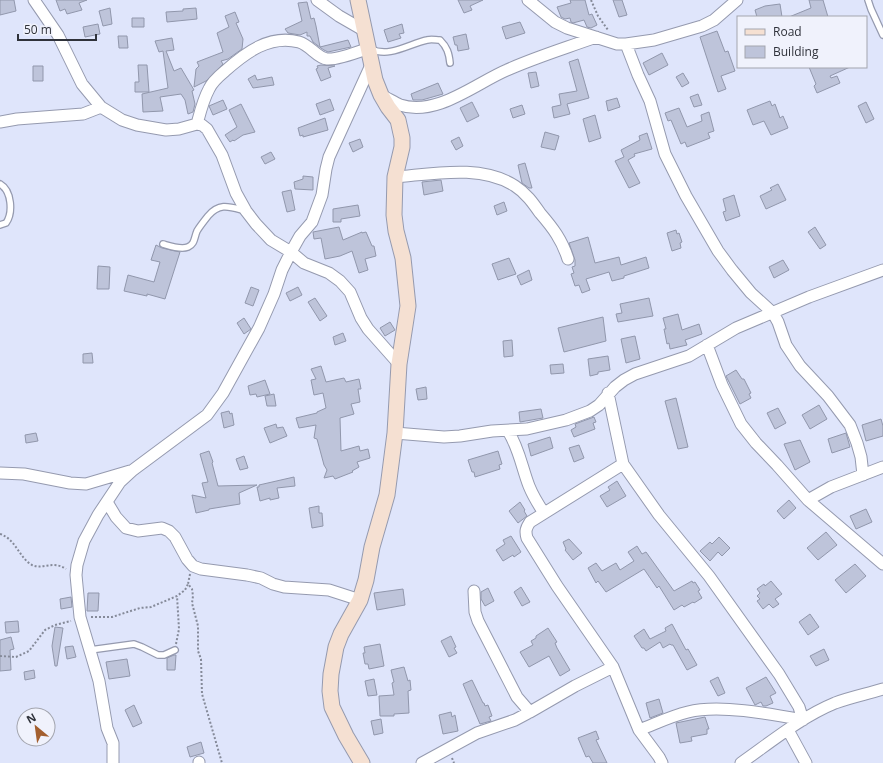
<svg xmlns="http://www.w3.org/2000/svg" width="883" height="763" font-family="'Open Sans',sans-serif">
	<rect width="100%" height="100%" fill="#dfe5fb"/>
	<path fill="#bec4da" stroke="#9197ac" d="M0,0H14L16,11L0,15Z
		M56,0H87L79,3L82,10L67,14L65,9L60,11Z
		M458,0H483L470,6L472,10L464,13Z
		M570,0H585L589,15L592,14L597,25L591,28L587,27L584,20L573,23L571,22L570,18L565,19L561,17L557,7L571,3Z
		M613,0H622L627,15L619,17Z
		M809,0H823L828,17H789L811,8Z
		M307,2L311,19L314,18L316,26L320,47L348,40L351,47L328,52L324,50L321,48L313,42L310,36H307V32L300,35L288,33L285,29L302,21L298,3Z
		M780,4L782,17H757L755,10L765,6Z
		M110,8L112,24L103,26L99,11Z
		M196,8L197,19L167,22L166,12L183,11V9Z
		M235,12L239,22L236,23L243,39L242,49L228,59L221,61L223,64L206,81L194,87L196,69L199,66L197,62L223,52L217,33L229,27L225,16Z
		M132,18H144V27H132Z
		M520,22L525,33L506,39L502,27Z
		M98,24L100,34L85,37L83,27Z
		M402,24L404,33L399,34L401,38L388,42L384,30Z
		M717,31L725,52L728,51L735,71L721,76L726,89L718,92L700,37Z
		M466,34L469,49L458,51L457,45H455L453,37Z
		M118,36H127L128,48H119Z
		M172,38L174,50L166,51L174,71L181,68L194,90L192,91L195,104L193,112L188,114L185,100L181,94L160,97L163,111L143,112L142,94L168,88L163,51L159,52L155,41Z
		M662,53L668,65L649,75L643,63Z
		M578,59L589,98L567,104L570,114L554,118L552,107L561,105L559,94L577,91L569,62Z
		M138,65H147L149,92H135V82H139Z
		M321,65L335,66L328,68L331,77L321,81L316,69L318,68L317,66Z
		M33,66H43V81H33Z
		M809,67H850L830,76L831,78L837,76L840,83L817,93L814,86L816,84Z
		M536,72L539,86L531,88L528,73Z
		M683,73L689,83L682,87L676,77Z
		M255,75L257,80L272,77L274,85L253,88L248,79Z
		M438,83L443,94L422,100H413L411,94Z
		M698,94L702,105L694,107L690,97Z
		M617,98L620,107L608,111L606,101Z
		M330,99L334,110L320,115L316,104Z
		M223,100L227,109L213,115L209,106Z
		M770,101L772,106L775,104L780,118L783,116L788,128L771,135L764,121L753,125L747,110Z
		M472,102L479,116L467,122L460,108Z
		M866,102L874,119L866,123L858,106Z
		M241,104L255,132L243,135L234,141L233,140L230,142L225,135L237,127L229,110Z
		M522,105L525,114L513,118L510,109Z
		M679,108L687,127L702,121L701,115L709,112L714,131L708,133L710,138L687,147L685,142L681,144L671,120L668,121L665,113Z
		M595,115L601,138L589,142L583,119Z
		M325,118L328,130L303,137V135L300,136L298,128Z
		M545,132L559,136L555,150L541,147Z
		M647,133L652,149L634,154L635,156L628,160L640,183L629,188L615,161L624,157L621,150L640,140L639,136Z
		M459,137L463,146L456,150L451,141Z
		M360,139L363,147L353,152L349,143Z
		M271,152L275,159L265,164L261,157Z
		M525,163L532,188H529L522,183L518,165Z
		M303,176L313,177V190L295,189L294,182L303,179Z
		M441,180L443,191L424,195L422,182Z
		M778,184L786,200L766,209L760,196L772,190L770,188Z
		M291,190L295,210L287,212L282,192Z
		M734,195L740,216L726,221L723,212L726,211L723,199Z
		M504,202L507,211L497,215L494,206Z
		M358,205L360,216L341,219V222H333V209Z
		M339,227L343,240L362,232V233L366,232L372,246H374L376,256L365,259L368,270L359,273L352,251L340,256L325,259L321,238L314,239L313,232Z
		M815,227L826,245L820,249L808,232Z
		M676,230L677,234L679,233L682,242L680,243L681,248L672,251L667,233Z
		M588,237L595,263L619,257L621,265L646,257L649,268L624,276V278L612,281L609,272L586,279L590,290L582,293L579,285L575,286L571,274L574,273L572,267L575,266V260L569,243Z
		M156,245L162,248L180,252L165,299L147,294V296L124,291L128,275L154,282L160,262L151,260Z
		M509,258L516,274L498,280L492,264Z
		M783,260L789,270L774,278L769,267Z
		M98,266L110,267L109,289H97Z
		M529,270L532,280L521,285L517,276Z
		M251,287L259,290L253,306L245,303Z
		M298,287L302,295L290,301L286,293Z
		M315,298L327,316L320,321L308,302Z
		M649,298L653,316L618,322L616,314L622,313L620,304Z
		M678,314L682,330L699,324L702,334L685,340L687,345L670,349L669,343L667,344L664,329H666L663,318Z
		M603,317L606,341L564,352L558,328Z
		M244,318L251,329L244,334L237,323Z
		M390,322L395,330L385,336L380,328Z
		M343,333L346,341L335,345L333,337Z
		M635,336L640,359L626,363L621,339Z
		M512,340L513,356L504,357L503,341Z
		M92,353L93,363H83V354Z
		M608,356L610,370L598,372V374L590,376L588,359Z
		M563,364L564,373L551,374L550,365Z
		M321,366L326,382L344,378L346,382L359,379L361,389H358L360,402L351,404L354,414L340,418L341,451L359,446L360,451L368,449L370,458L357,462L359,467L352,471L353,472L335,479L333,476L324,478L327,470L324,465L317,439L314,438L316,425L299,428L296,418L317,413V412L326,408L323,393L314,395L311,380L316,379L311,369Z
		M736,370L742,379H744L751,393L749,394L751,398L740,404L726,376Z
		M265,380L270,394L257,397L256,394L250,395L248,386Z
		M426,387L427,399L418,400L416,389Z
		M274,394L276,406H267L265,396Z
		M676,398L688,447L678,449L665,401Z
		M819,405L827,419L810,429L802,415Z
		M778,408L786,423L775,429L767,413Z
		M541,409L543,418L520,422L519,412Z
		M229,411L230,414L232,413L234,425L224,428L221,413Z
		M594,417L596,422L593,423L595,429L574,437L571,430L576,427L575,424Z
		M881,419L883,426V436L866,441L862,425Z
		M276,424L277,428L283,427L287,436L270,443L264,428Z
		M36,433L38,441L26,443L25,435Z
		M846,433L850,447L832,453L828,439Z
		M550,437L553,448L531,456L528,444Z
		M800,440L810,462L795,470L784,444Z
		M579,445L584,458L574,462L569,448Z
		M209,451L213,462L212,463L218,486L257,485L239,493L240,504L209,509V510L196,513L192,495L206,498L202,483L208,482L200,454Z
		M498,451L502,464L499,465L500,469L475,477L474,472H472L468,460Z
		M244,456L248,468L240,470L236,459Z
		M294,477L295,486L277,488L279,498L270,500V498L260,501L257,487H259V485Z
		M617,481L626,496L607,507L600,496L610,490L608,487Z
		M789,500L796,508L784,519L777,511Z
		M520,502L525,510L524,511L527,516L518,523L509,511Z
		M319,506V513H322L323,526L312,528L309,508Z
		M866,509L872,522L856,529L850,516Z
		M826,532L837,545L818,560L807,548Z
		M511,536L521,552L514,557L513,555L503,561L496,550L505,544L503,540Z
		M719,537L730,548L722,556L718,552L710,561L700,551L710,542L712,544Z
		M569,539L582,553L573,560L565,550L566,549L563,542Z
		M637,546L642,554L646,552L674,591L692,581L693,583L695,582L700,590L698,591L702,598L694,603L693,602L684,607L682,605L674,610L659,586L657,588L644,569L606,592L598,581L596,583L588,568L596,563L602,571L616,563L620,570L634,561L628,552Z
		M855,564L866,576L846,593L835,580Z
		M771,581L782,594L775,599L779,604L773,608L769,604L763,609L757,601L760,599L757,596L760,593L757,589L764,584L765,586Z
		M521,587L530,602L522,606L514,592Z
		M488,588L494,601L485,606L481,599V592Z
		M403,589L405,605L377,610L374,593Z
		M88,593H99L98,611H87Z
		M71,597L72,607L61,609L60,599Z
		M810,614L819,627L808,635L799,622Z
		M18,621L19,632L6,633L5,622Z
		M672,624L686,650L688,649L697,665L687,670L673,645H671L670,644L663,648L660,642L646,651L644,648H642L634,636L644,629L650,639L666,631L665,628Z
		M55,627L63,628L57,666H55L52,646Z
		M548,628L557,642L555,643L557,648L570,670L560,676L549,656L529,667L520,652L533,645L531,641L536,638V636Z
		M451,636L456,647L454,648L457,653L449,657L441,641Z
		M11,637L14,649L10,650L11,670L0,671V640Z
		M380,644L384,666L369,669L368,664H365L363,653H365L364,647Z
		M73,646L76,657L67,659L65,647Z
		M824,649L829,660L816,666L810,656Z
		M174,655H176L175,670H167V658Z
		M127,659L130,676L109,679L106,662Z
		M404,667L408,681L410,680L411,690L408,691L409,713L394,714V716H380L379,696L394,695L392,683L394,682L391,670Z
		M34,670L35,678L25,680L24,672Z
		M718,677L725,693L718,696L710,681Z
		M766,677L776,693L770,696L773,703L766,706H763L761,702L755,705L746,688Z
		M374,679L377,695L368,696L365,681Z
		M472,680L483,703H484L485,706L488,705L492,716L489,717L491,721L480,724L463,684Z
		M659,699L663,713L650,718L646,703Z
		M134,705L142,723L133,727L125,710Z
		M451,712L452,717L455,715L458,731L443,734L439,715Z
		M705,717L709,729H707V734L691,737L692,741L680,743L676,723Z
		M381,719L383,733L374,735L371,721Z
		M596,731L599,739L596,740L607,763H593L589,756L586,757L578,738Z
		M201,742L204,753L190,757L187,747Z"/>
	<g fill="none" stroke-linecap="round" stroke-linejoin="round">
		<g stroke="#959aaf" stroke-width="8">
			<path id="lane" d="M868,0L871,9L883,35
				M371,49C389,58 409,44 427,40C431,39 436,40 440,40C447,47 449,53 450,63
				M0,184C12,191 13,213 6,223L0,225
				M163,244C170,246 181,250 188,247C195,244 194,238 197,231C200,226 204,221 208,216C220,202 230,207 246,211
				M90,650L134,644L142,647L158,655H164L175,650"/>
		</g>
		<g stroke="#959aaf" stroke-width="13">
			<path id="street" d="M34,0L58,35L82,84L101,107L122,120L137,125L166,130L179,129L197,124L202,125L207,129L222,155L236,193L246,211L256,224L271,240L291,252L304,263L329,273L340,281L350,292L361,318L368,329L399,364
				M317,0L339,16L365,31
				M528,0L555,22L567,28L617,44H626L654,40L702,26L714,20L737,0
				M626,44L638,75L650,101L665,154L686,196L718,251L732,270L751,293L773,313L778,322L786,345L800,366L828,396L850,425L857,443L861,457L863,475
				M381,95C387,98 394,102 400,105C437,117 476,83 507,70C536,57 566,48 596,37
				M0,122L17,119L83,114L101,107
				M197,124C200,113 203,100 209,89C212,82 219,76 225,71C245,53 270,34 299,42C310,45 317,58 327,59C338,60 358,52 369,48
				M395,177C433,174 481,164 515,186C526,193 533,203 540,213C553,228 562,240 568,259
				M707,345L722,385L741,424L756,443L777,465L808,500L883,564
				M608,393L623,464L659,515L709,576L779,674L799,707L803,720C771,714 719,704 688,712C671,716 655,724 639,730
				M508,431C519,448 522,468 529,486C533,496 538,504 544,513
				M395,433L444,437L460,436L492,431L527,429L566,420L590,411L599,405L615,387L624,380L635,374L689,356L736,328L809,297L883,270
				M623,464L530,522C526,528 525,531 527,538L557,586L613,667L639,730L659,757L662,763
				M0,473L24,474L70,483L86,484L130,471
				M808,500L831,487L883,467
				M107,502L116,517L126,528L138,531L162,528L169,531L175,537L187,559L193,566L201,569L247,575L261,578L273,584L284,587L329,590L360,600
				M474,591L475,612L478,621L517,697L530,712
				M788,730L806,763
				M199,762V763
				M113,763V743L107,728L99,681L80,617L76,575L77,565L84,541L98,515L120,482L133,470L207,415L223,393L259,328L274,294L282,270L291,252L300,236L312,222L322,195L326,169L329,157L371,65
				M422,763L477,733L515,720L530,712L575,686L613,667
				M741,763C771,742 801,717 835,703C851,697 867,694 883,689"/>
		</g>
		<g stroke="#959aaf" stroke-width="17">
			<path id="secondary" d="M358,0L375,80L381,95L388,107L398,120L402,138V147L395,177L394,215L396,231L403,258L408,306L399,364L395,433L387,495L372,547L366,580L360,600L341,634L336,647L331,674L330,691L332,707L346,736L362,763"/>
		</g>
		<path stroke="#858a99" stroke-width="2" stroke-dasharray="2 2" stroke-linecap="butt" d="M591,0L598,16L608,30
			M0,534C16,539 19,558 32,565C42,570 53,560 66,569
			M190,574L188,584L192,589L193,596L192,603L198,626V651L201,659L202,694L222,763
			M91,617H112L140,608L151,607L177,596L185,590L188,584
			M176,644L179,629L177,596
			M0,656L16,657L29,651L45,630L55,625L71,621
			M452,758L454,763"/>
		<use href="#lane" stroke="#fff" stroke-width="5.5"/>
		<use href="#street" stroke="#fff" stroke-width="11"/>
		<use href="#secondary" stroke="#f5e0d2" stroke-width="15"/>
	</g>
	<rect x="737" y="16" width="130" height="52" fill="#f0f2fc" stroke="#a3a5ae"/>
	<rect x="745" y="29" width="20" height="6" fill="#f5e0d2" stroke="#a3a5ae"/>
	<text x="773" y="36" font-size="12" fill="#2f323a">Road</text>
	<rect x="745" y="46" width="20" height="12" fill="#bec4da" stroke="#a3a5ae"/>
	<text x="773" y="56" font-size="12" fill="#2f323a">Building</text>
	<g transform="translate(36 727) rotate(331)"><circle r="19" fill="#f0f2fc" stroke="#a3a5ae"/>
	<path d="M0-3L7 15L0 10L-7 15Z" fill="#a35f2f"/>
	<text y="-6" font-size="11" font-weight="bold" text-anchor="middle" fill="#2f323a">N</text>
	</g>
	<path d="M18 34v6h78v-6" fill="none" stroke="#2f323a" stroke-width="2"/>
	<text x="24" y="34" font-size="12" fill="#2f323a" stroke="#f0f2fc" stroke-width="3" paint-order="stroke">50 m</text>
</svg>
